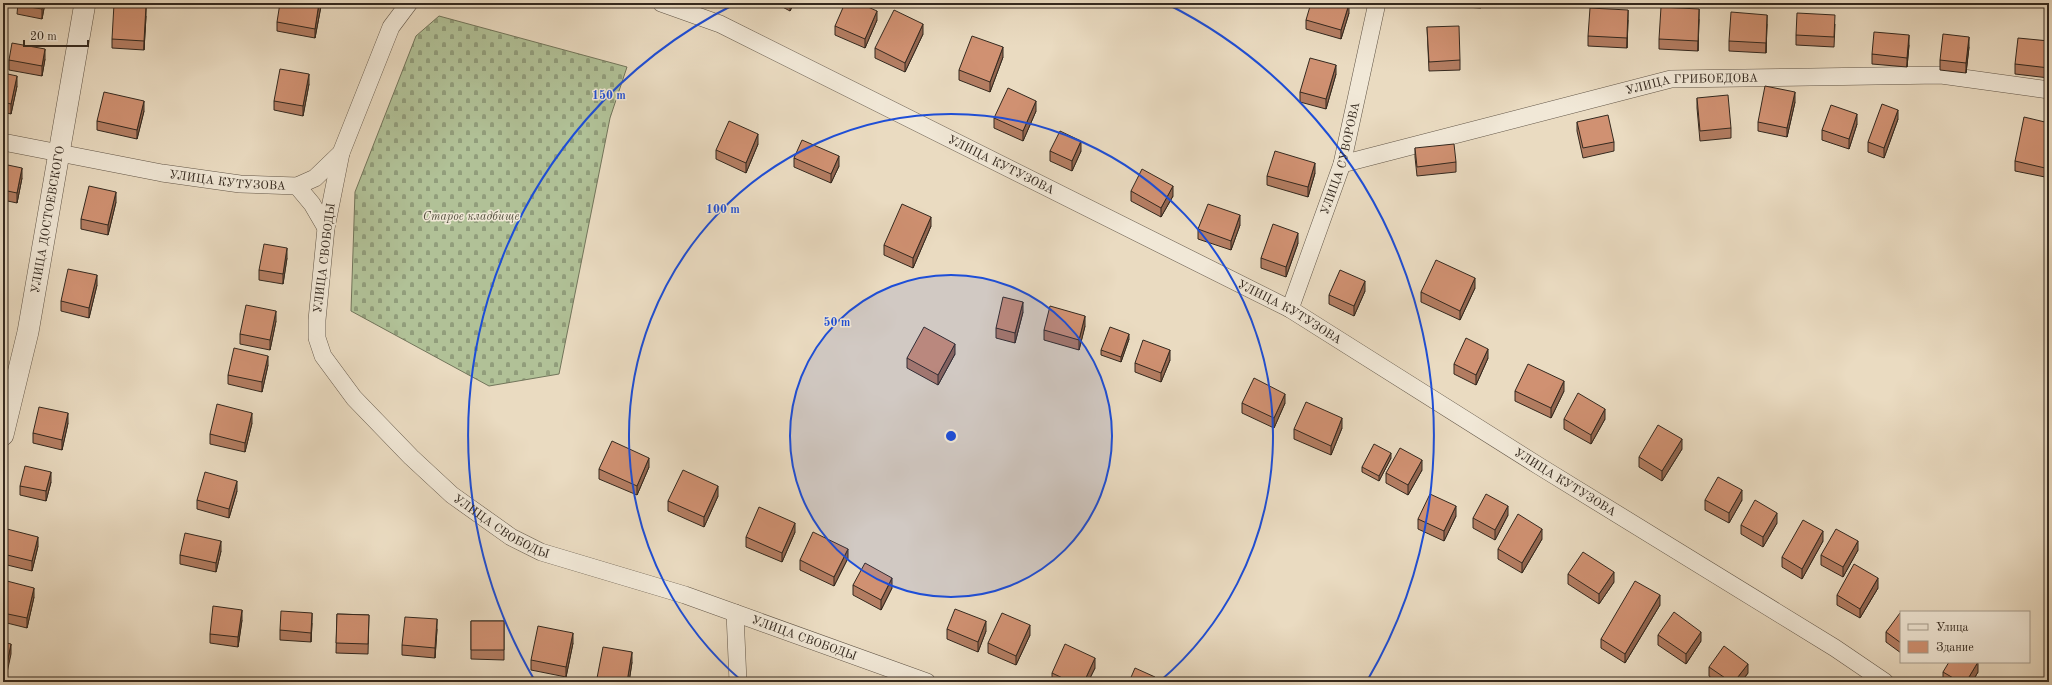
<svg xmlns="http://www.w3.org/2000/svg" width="2052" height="685" font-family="'Old Standard TT',serif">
	<defs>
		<pattern id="cemetery-stones" width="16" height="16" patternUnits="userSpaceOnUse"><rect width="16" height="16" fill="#b1c197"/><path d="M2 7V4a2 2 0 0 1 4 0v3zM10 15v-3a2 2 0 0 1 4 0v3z" fill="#919d7b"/></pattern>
	</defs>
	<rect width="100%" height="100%" fill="#eadbc1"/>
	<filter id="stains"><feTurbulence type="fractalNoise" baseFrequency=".005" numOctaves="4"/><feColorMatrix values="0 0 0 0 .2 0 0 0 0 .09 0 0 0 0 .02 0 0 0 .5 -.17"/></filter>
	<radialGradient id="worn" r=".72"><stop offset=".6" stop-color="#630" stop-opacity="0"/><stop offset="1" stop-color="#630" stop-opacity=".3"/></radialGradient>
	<path fill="url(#cemetery-stones)" stroke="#72755b" d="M439,16L627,67L610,118L559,374L489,386L351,311L355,192L416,36Z"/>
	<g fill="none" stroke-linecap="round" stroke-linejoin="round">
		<g stroke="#625648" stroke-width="18">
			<g id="minor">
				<path id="s1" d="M661,3L720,24L1290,309L1539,466L1835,648L1885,682"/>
				<path id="s2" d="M3,142L162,173L240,184L297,186L315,178L341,153L391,27L409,3"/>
				<path id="s3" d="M341,153L326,228L317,320V338L323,356L354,398L411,457L452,495L511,537L541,552L685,595L927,682"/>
				<path id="s4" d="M1342,164L1671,79L1941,75L2049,90"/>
				<path d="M297,186L312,204L326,228"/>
				<path id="s5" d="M1290,309L1342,164L1377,3"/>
				<path d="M735,613L738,682"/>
			</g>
		</g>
		<g stroke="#625648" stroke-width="22">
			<g id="tertiary">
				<path id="s6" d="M3,435L28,332L85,3"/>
			</g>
		</g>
		<use href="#minor" stroke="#f1e8d7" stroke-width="17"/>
		<use href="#tertiary" stroke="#f1e8d7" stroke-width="21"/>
	</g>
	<path fill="#b37d62" stroke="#34291f" d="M18,3H45L42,19L17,14Z
		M321,3V6L315,38L277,31V22Z
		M775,3H794L790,11Z
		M1449,3H1481V8L1449,6Z
		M1349,13L1341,39L1306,29V20Z
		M146,16L144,50L112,48V39Z
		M1699,19L1698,51L1659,49V39Z
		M877,20L865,48L835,35V26Z
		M1628,20L1627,48L1588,46V36Z
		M1767,24L1766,53L1729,51V41Z
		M1835,24L1834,47L1796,45V35Z
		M1427,27L1460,60V70L1429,71Z
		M923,34L905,72L875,58V48Z
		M2049,41V78L2015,74V64Z
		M1909,45L1907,67L1872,64V54Z
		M1969,47L1966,73L1940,70V60Z
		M1003,57L990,92L959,80V70Z
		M45,59L42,76L9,70V60Z
		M3,73L17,86L11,114L3,112Z
		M1336,74L1326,109L1300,102V92Z
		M309,84L303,116L274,110V101Z
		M1697,98L1731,128V138L1700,141L1697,108Z
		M1795,102L1787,137L1758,131V122Z
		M144,111L137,139L97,130V121Z
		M1036,111L1023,141L994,128V118Z
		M1898,119L1884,158L1868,152V142Z
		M1577,122L1614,142V151L1583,158L1577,131Z
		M2049,123L2045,177L2015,171V161Z
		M1857,124L1849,149L1822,140V130Z
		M758,144L746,173L716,159V150Z
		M1415,148L1456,162V172L1417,176L1415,157Z
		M1050,151H1081L1072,171L1050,161Z
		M794,158L839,166L831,183L794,167Z
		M3,164L22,178L17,203L3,200Z
		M1315,173L1308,197L1267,185V176Z
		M1131,191L1173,196L1161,217L1131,201Z
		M116,202L108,235L81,229V219Z
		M1240,225L1231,250L1198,239V229Z
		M931,226L913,268L884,255V245Z
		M1298,243L1286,277L1261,268V258Z
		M287,258L283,284L259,280V270Z
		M97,285L89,318L61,311V301Z
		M1475,288L1460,320L1421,302V292Z
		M1365,291L1354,316L1329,304V295Z
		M1023,312L1015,343L996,338V328Z
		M276,321L270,350L240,344V334Z
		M1085,326L1079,350L1044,340V330Z
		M1129,339L1121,362L1101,355V350Z
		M955,354L938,385L907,368V358Z
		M1488,358L1476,385L1454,374V364Z
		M1170,360L1161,382L1135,372V363Z
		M268,365L262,392L228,384V375Z
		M1515,391H1564L1551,418L1515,401Z
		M1242,403H1285L1274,428L1242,413Z
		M1564,419H1605L1591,444L1564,429Z
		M68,423L62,450L33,443V433Z
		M252,423L245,452L210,444V434Z
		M1342,428L1331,455L1294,439V429Z
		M1682,449L1662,481L1639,467V457Z
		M1391,458L1379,481L1362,472V467Z
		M649,467L637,495L599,479V469Z
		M1422,470L1408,495L1386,483V473Z
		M51,482L46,501L20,495V486Z
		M237,491L229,518L197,509V500Z
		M718,496L704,527L668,511V501Z
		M1705,500H1742L1729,523L1705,510Z
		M1508,515L1495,540L1473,528V518Z
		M1456,516L1444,541L1418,529V519Z
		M1777,523L1763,547L1741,534V525Z
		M795,532L782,562L746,547V537Z
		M1542,539L1522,573L1498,559V549Z
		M1823,541L1802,579L1782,567V557Z
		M3,546H38L32,571L3,564Z
		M1858,550L1843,577L1821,565V555Z
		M221,551L216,572L180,564V555Z
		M848,558L834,586L800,570V560Z
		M1568,574L1614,582L1599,604L1568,584Z
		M3,580L34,597L27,628L3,622Z
		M853,585L892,588L881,610L853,595Z
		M1878,588L1860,618L1837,605V595Z
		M1660,605L1625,663L1601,648V639Z
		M337,614L369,615L368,654L336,653Z
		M1901,614V653L1886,642V632Z
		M242,620L238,647L210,643V634Z
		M471,621H504V660L471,659Z
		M312,623L311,642L280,640V630Z
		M437,629L435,658L402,655V645Z
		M947,629L986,631L978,652L947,639Z
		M1030,635L1016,665L988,653V643Z
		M1658,635L1701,641L1686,664L1658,645Z
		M573,643L566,677L531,670V660Z
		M632,662L629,682H597V678Z
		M1709,667L1748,673L1741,682H1717L1709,676Z
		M1095,668L1088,682H1052V673Z
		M1943,672H1978L1972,682H1943Z"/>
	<path fill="#926650" stroke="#34291f" d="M43,3H45L42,19V9Z
		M319,3H321V6L315,38V29Z
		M790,3H794L790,11Z
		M1349,4V13L1341,39V30Z
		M146,6V16L144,50V41Z
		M1699,9V19L1698,51V41Z
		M1628,10V20L1627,48V38Z
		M877,11V20L865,48V39Z
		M1767,15V24L1766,53V43Z
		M923,24V34L905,72V63Z
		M1909,35V45L1907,67V58Z
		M1969,37V47L1966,73V63Z
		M1003,47V57L990,92V82Z
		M45,49V59L42,76V66Z
		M1336,65V74L1326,109V99Z
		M309,74V84L303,116V106Z
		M17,76V86L11,114V104Z
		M1795,92V102L1787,137V128Z
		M144,101V111L137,139V130Z
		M1036,101V111L1023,141V131Z
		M1898,110V119L1884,158V148Z
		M1857,114V124L1849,149V139Z
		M758,134V144L746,173V163Z
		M1081,141V151L1072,171V161Z
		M2049,146V156L2045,177V168Z
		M839,156V166L831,183V174Z
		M1315,163V173L1308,197V187Z
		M22,168V178L17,203V193Z
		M1173,186V196L1161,217V208Z
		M116,192V202L108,235V225Z
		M1240,215V225L1231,250V241Z
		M931,217V226L913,268V258Z
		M1298,233V243L1286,277V267Z
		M287,248V258L283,284V274Z
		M97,275V285L89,318V308Z
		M1475,278V288L1460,320V311Z
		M1365,281V291L1354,316V306Z
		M1023,302V312L1015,343V333Z
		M276,311V321L270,350V340Z
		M1085,316V326L1079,350V340Z
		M1129,334V339L1121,362V357Z
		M955,344V354L938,385V375Z
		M1488,349V358L1476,385V375Z
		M1170,350V360L1161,382V373Z
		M268,356V365L262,392V382Z
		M1564,381V391L1551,418V408Z
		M1285,394V403L1274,428V418Z
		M1605,409V419L1591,444V435Z
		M68,413V423L62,450V440Z
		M252,413V423L245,452V443Z
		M1342,418V428L1331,455V446Z
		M1682,439V449L1662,481V471Z
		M1391,453V458L1379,481V476Z
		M649,458V467L637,495V486Z
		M1422,460V470L1408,495V485Z
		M51,472V482L46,501V491Z
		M237,481V491L229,518V509Z
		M718,486V496L704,527V517Z
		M1742,490V500L1729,523V513Z
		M1456,506V516L1444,541V531Z
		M1508,506V515L1495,540V530Z
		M1777,513V523L1763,547V537Z
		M795,523V532L782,562V553Z
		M1542,529V539L1522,573V563Z
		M1823,531V541L1802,579V569Z
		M38,537V546L32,571V561Z
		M221,541V551L216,572V563Z
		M1858,541V550L1843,577V567Z
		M848,549V558L834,586V577Z
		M1614,572V582L1599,604V594Z
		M892,578V588L881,610V600Z
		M1878,578V588L1860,618V609Z
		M34,588V597L27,628V618Z
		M1660,595V605L1625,663V654Z
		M242,610V620L238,647V637Z
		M312,613V623L311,642V633Z
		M437,619V629L435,658V648Z
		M986,621V631L978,652V642Z
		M1030,625V635L1016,665V656Z
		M1701,632V641L1686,664V654Z
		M573,633V643L566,677V667Z
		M11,644V654L5,682H4V678Z
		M632,652V662L629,682H627Z
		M1095,658V668L1088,682H1084Z
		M1978,662V672L1972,682H1966Z
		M1748,664V673L1741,682H1734Z"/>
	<path fill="#d09172" stroke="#34291f" d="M18,3H43L42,9L17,5Z
		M280,3H319L315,29L277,22Z
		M845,3H859L877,11L865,39L835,26Z
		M1311,3H1346L1349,4L1341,30L1306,20Z
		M114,4L146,6L144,41L112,39Z
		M1661,7L1699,9L1698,41L1659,39Z
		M1590,8L1628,10L1627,38L1588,36Z
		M894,10L923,24L905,63L875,48Z
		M1731,12L1767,15L1766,43L1729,41Z
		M1797,13L1835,15L1834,37L1796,35Z
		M1459,26L1460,60L1429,62L1427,27Z
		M1874,32L1909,35L1907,58L1872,54Z
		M1943,34L1969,37L1966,63L1940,60Z
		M972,36L1003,47L990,82L959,70Z
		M2018,38L2049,41V68L2015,64Z
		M12,43L45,49L42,66L9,60Z
		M1310,58L1336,65L1326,99L1300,92Z
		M280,69L309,74L303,106L274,101Z
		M3,73L17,76L11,104L3,102Z
		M1765,86L1795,92L1787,128L1758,122Z
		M1008,88L1036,101L1023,131L994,118Z
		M104,92L144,101L137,130L97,121Z
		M1728,95L1731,128L1700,131L1697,98Z
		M1882,104L1898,110L1884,148L1868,142Z
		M1831,105L1857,114L1849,139L1822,130Z
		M1608,115L1614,142L1583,148L1577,122Z
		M2024,117L2049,123V146L2045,168L2015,161Z
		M729,121L758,134L746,163L716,150Z
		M1060,131L1081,141L1072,161L1050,151Z
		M802,140L839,156L831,174L794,158Z
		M1454,144L1456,162L1417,167L1415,148Z
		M1275,151L1315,163L1308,187L1267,176Z
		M3,164L22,168L17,193L3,190Z
		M1142,169L1173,186L1161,208L1131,191Z
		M89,186L116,192L108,225L81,219Z
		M902,204L931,217L913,258L884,245Z
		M1208,204L1240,215L1231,241L1198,229Z
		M1273,224L1298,233L1286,267L1261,258Z
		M264,244L287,248L283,274L259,270Z
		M1436,260L1475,278L1460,311L1421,292Z
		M68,269L97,275L89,308L61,301Z
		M1340,270L1365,281L1354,306L1329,295Z
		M1003,297L1023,302L1015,333L996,328Z
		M246,305L276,311L270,340L240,334Z
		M1050,306L1085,316L1079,340L1044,330Z
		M924,327L955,344L938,375L907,358Z
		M1110,327L1129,334L1121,357L1101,350Z
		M1466,338L1488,349L1476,375L1454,364Z
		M1143,340L1170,350L1161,373L1135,363Z
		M234,348L268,356L262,382L228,375Z
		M1528,364L1564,381L1551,408L1515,391Z
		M1254,378L1285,394L1274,418L1242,403Z
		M1578,393L1605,409L1591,435L1564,419Z
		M1306,402L1342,418L1331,446L1294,429Z
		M217,404L252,413L245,443L210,434Z
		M39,407L68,413L62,440L33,433Z
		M1658,425L1682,439L1662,471L1639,457Z
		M612,441L649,458L637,486L599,469Z
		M1374,444L1391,453L1379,476L1362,467Z
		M1400,448L1422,460L1408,485L1386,473Z
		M25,466L51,472L46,491L20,486Z
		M683,470L718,486L704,517L668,501Z
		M205,472L237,481L229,509L197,500Z
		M1718,477L1742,490L1729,513L1705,500Z
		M1430,494L1456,506L1444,531L1418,519Z
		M1486,494L1508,506L1495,530L1473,518Z
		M1755,500L1777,513L1763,537L1741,525Z
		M759,507L795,523L782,553L746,537Z
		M1518,514L1542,529L1522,563L1498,549Z
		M1803,520L1823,531L1802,569L1782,557Z
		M7,529L38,537L32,561L3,554V546Z
		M1836,529L1858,541L1843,567L1821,555Z
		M813,532L848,549L834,577L800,560Z
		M185,533L221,541L216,563L180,555Z
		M1583,552L1614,572L1599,594L1568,574Z
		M865,563L892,578L881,600L853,585Z
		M1854,564L1878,578L1860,609L1837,595Z
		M3,580L34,588L27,618L3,613Z
		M1635,581L1660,595L1625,654L1601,639Z
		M213,606L242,610L238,637L210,634Z
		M955,609L986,621L978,642L947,629Z
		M281,611L312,613L311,633L280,630Z
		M1674,612L1701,632L1686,654L1658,635Z
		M1002,613L1030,625L1016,656L988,643Z
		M1900,613L1901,614V643L1886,632Z
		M337,614L369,615L368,644L336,643Z
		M405,617L437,619L435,648L402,645Z
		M471,621H504V650H471Z
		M538,626L573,633L566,667L531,660Z
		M3,642L11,644L4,678H3Z
		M1065,644L1095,658L1084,682H1071L1052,673Z
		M1724,646L1748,664L1734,682H1731L1709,667Z
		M603,647L632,652L627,682H616L597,678Z
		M1949,662H1978L1966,682H1960L1943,672Z
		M1135,668L1155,677L1152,682H1129Z
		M1768,680L1772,682H1767Z"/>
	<circle cx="951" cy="436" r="161" fill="#1d4ed8" fill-opacity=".12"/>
	<g fill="none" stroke="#1d4ed8" stroke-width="2">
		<circle cx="951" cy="436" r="161"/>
		<path d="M742 681A322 322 0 1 1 1160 681"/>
		<path d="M535 681A483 483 0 0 1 735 4M1167 4A483 483 0 0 1 1367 681"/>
	</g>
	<g text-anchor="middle" stroke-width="3" stroke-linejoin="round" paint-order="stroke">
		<g font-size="12" fill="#34291f" stroke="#f1e8d7">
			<text dy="4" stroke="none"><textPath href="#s4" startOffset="360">УЛИЦА ГРИБОЕДОВА</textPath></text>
			<text dy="4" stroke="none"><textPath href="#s5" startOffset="159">УЛИЦА СУВОРОВА</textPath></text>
			<text dy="4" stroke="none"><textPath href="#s1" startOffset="377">УЛИЦА КУТУЗОВА</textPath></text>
			<text dy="4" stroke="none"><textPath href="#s2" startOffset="228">УЛИЦА КУТУЗОВА</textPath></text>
			<text dy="4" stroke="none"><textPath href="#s6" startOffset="220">УЛИЦА ДОСТОЕВСКОГО</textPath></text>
			<text transform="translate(324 258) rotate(-83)" y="4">УЛИЦА СВОБОДЫ</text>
			<text dy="4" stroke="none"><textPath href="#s1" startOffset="701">УЛИЦА КУТУЗОВА</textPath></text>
			<text dy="4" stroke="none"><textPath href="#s1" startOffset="1025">УЛИЦА КУТУЗОВА</textPath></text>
			<text dy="4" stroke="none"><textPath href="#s3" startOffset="455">УЛИЦА СВОБОДЫ</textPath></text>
			<text dy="4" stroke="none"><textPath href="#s3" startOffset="779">УЛИЦА СВОБОДЫ</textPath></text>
		</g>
		<g font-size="12" font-style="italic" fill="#534f3d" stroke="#f1e8d7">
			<text x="471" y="220">Старое кладбище</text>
		</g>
	</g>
	<circle cx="951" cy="436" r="6" fill="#1d4ed8" stroke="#f1e8d7" stroke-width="2"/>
	<g font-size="12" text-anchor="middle" font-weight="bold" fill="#1d4ed8" stroke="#f1e8d7" stroke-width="3" stroke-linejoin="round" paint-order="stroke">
		<text x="609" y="99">150 m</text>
		<text x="723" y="213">100 m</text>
		<text x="837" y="326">50 m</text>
	</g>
	<rect width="2052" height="685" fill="none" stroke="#eadbc1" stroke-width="16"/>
	<rect x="4" y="4" width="2044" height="677" fill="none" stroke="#34291f" stroke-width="2"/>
	<rect x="8" y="8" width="2036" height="669" fill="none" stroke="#34291f"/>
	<rect x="1900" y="611" width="130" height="52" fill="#f1e8d7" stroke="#a59c8d"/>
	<rect x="1908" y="624" width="20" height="6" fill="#f1e8d7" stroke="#a59c8d"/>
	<text x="1936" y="631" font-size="12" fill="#34291f">Улица</text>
	<rect x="1908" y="641" width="20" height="12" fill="#d09172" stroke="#a59c8d"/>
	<text x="1936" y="651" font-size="12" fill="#34291f">Здание</text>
	<path d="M24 40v6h64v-6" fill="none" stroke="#34291f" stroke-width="2"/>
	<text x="30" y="40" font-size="12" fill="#34291f" stroke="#f1e8d7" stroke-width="3" paint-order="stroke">20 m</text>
	<rect width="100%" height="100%" filter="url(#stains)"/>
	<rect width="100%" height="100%" fill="url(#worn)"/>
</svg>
